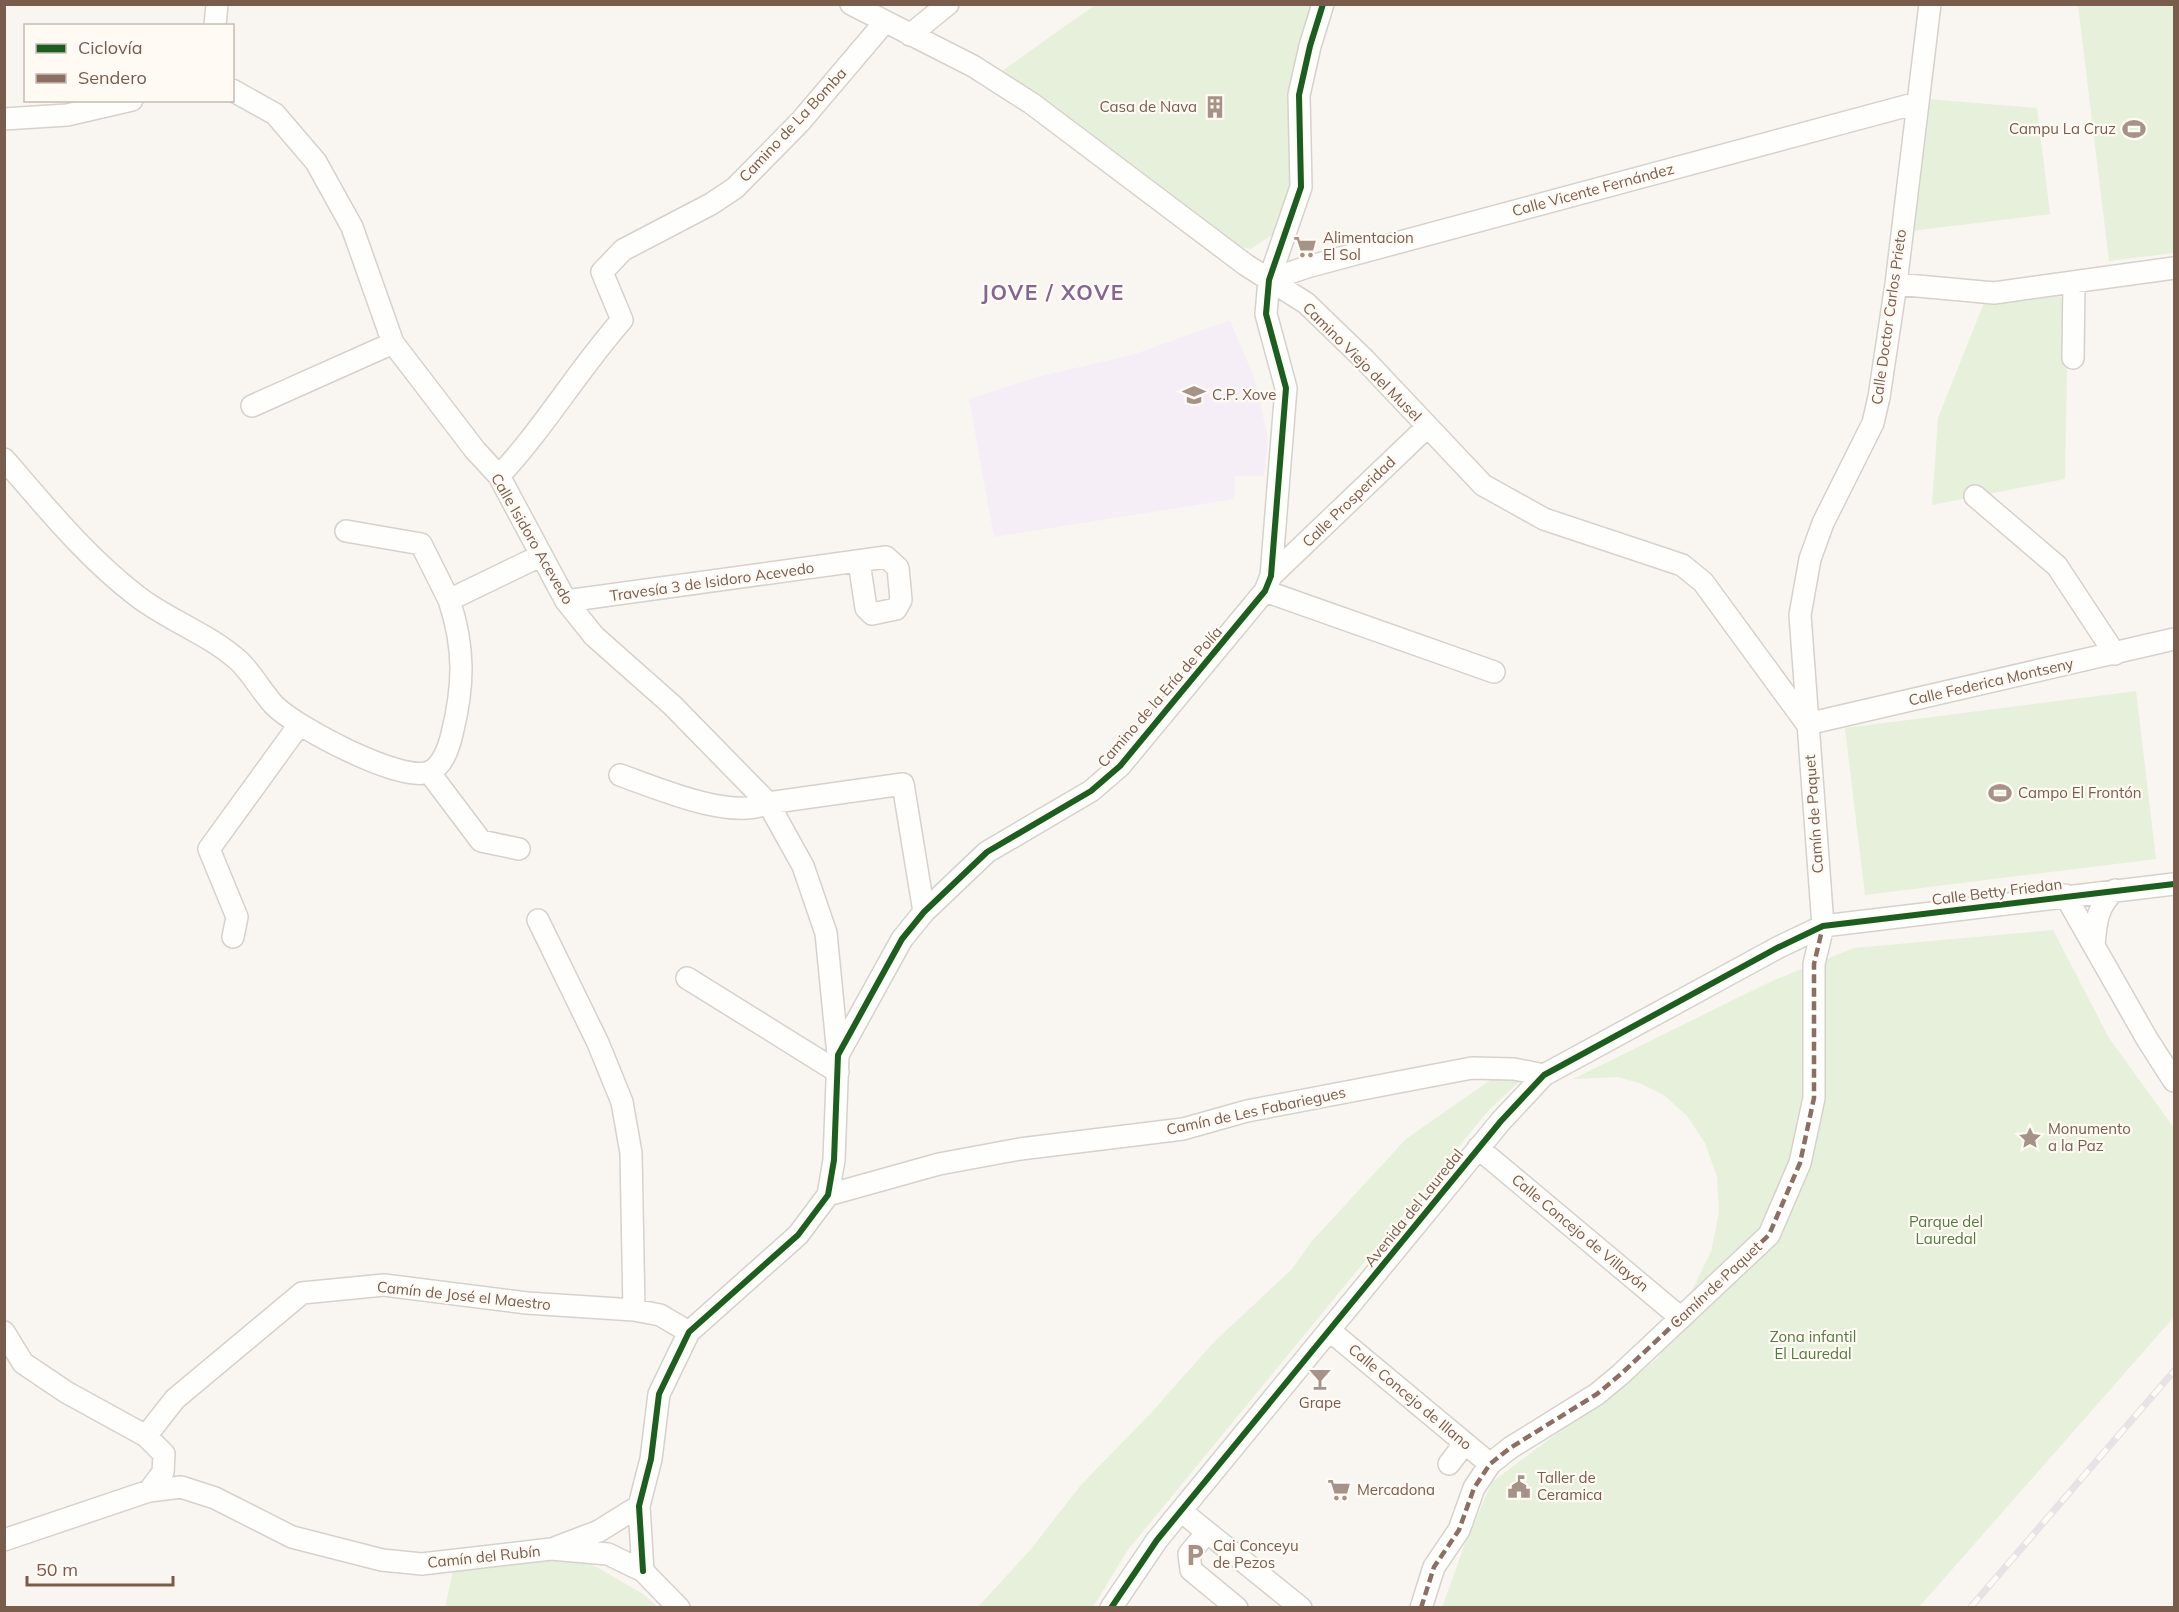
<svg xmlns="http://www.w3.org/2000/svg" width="2179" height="1612" font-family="Mulish,sans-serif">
	<rect width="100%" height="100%" fill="#f9f5f0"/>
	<path fill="#f6eef6" d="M1230,320L1255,380L1268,439L1264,476H1235L1234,499L994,537L969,399L1033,378L1135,354Z"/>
	<path fill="#e7f0db" d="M1095,5H1314L1292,77L1289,99L1293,189L1275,233L1251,249L1242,247L1038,94L1002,71Z
		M2078,5H2174V253L2109,261Z
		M1927,99L2037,108L2050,214L1911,231Z
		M2055,294L2063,298L2068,309L2065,479L1932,505L1938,418L1984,303Z
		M2136,691L2156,859L1865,895L1845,728Z
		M2053,930L2109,1038L2174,1128V1317L1919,1607L1442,1608L1464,1546L1492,1482L1658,1358L1711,1252L1719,1213L1717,1177L1705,1143L1687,1116L1664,1095L1642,1084L1618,1077L1573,1079L1774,980L1854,948Z
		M1499,1074L1525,1076L1488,1111L1127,1551L1093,1607L977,1608L1031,1549L1081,1485L1151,1413L1213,1343L1292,1269L1312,1241L1406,1139Z
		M540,1559L593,1565L643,1594L658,1607L445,1608L453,1571Z"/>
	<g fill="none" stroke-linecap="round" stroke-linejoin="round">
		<g stroke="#d7d1cb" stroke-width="24">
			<path id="minor" d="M851,4L973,66L1031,103L1246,265L1306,303L1365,360L1483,485L1544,519L1682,565L1703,582L1807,724
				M215,26L217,4
				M910,35L948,4
				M232,90L275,114L316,162L352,227L393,343L475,450L499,476L566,601L594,636L672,705L768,803L803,866L826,933L838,1055
				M4,119L67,115L132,100
				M1269,280L1307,267L1917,103
				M1896,284L1994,293L2174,268
				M2073,358L2074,282
				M252,406L393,343
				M4,459C46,507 86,557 137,596C169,621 210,634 240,662C253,675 262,692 274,705C295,727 401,783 429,772C442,767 449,747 452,734C464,686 465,648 449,600L540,556
				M499,476C544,428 578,370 622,320L602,272L623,250L711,204L735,188L800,122L884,23
				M1975,496L2057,566L2115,654
				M346,531L421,544L449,600
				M1271,576L1427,427
				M1265,591L1494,672
				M566,601L886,557L898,568L901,600L896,609L872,614L866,608L859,562
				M1807,724L2174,639
				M429,772L481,841L519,849
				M620,775C657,788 732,821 768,803L903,784L924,912
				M2065,895L2147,1039L2174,1081
				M538,920L598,1043L622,1102L631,1153L634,1310
				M233,937L237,917L209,849L299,725
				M2094,945C2096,922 2097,906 2115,890
				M687,978L838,1072
				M1478,1148L1681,1318
				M828,1195L939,1164L1020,1149L1183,1129L1247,1111L1472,1068L1514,1069L1544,1075
				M1329,1330L1490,1464
				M4,1332L23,1363L66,1392L146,1436L164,1454L163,1472L149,1491
				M146,1436L175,1399L302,1293L384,1285L527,1303L634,1310L660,1315L689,1332
				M1449,1464L1465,1443
				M1181,1511L1301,1608
				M1207,1532L1189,1554L1191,1570L1237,1608
				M4,1540L149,1491L181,1487L215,1498L292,1537L382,1560L422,1564L551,1549L608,1554L643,1571L679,1608
				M557,1547L599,1531L639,1506
				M643,1571L639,1506L651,1459L659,1394L689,1332L798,1235L828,1195L834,1160L838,1055L902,939L924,912L987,852L1091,791L1120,766L1265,591L1271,576L1286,388L1266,314L1269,280L1301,187L1299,95L1310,46L1323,4
				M1111,1608L1157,1540L1501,1121L1544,1075L1779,947L1823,926L2174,884
				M1421,1608L1434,1567L1459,1530L1474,1488L1490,1464L1510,1448L1597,1394L1621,1374L1769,1235L1800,1163L1814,1098V964L1823,926L1800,615L1810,559L1823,523L1873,423L1879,397L1896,284L1930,4"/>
		</g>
		<use href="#minor" stroke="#fefefd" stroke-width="21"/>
		<g stroke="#e6e3e7" stroke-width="7">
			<path id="rail" d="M1970,1608L2174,1371"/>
		</g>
		<use href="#rail" stroke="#fffaf3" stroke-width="4.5" stroke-dasharray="14" stroke-linecap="butt"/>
		<path stroke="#8d6e63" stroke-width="4.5" stroke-dasharray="9 4.5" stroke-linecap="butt" d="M1421,1608L1434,1567L1459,1530L1474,1488L1490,1464L1510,1448L1597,1394L1621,1374L1769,1235L1800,1163L1814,1098V964L1823,926"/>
		<g stroke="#fffaf3" stroke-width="10">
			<path id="cycleway" d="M643,1571L639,1506L651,1459L659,1394L689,1332L798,1235L828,1195L834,1160L838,1055L902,939L924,912L987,852L1091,791L1120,766L1265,591L1271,576L1286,388L1266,314L1269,280L1301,187L1299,95L1310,46L1323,4
				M1111,1608L1157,1540L1501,1121L1544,1075L1779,947L1823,926L2174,884"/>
		</g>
		<use href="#cycleway" stroke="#1b5e20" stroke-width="6"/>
	</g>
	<defs>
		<g id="building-bare" transform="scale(1.8)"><path d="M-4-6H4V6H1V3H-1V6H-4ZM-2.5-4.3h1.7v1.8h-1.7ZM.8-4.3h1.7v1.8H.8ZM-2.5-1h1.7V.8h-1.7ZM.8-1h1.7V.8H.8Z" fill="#a69286" stroke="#fffaf3" stroke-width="2.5" paint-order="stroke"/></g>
		<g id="stadium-bare" transform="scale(1.8)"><path d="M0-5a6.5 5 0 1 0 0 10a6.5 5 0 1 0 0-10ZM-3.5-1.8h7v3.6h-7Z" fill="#a69286" stroke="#fffaf3" stroke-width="2.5" paint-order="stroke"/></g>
		<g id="supermarket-bare" transform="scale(1.8)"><path d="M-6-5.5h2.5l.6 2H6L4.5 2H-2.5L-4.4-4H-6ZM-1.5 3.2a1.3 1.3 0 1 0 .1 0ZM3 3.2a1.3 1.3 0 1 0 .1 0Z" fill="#a69286" stroke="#fffaf3" stroke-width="2.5" paint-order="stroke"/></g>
		<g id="school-bare" transform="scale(1.8)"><path d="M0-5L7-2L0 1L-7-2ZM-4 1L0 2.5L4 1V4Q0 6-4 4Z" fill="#a69286" stroke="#fffaf3" stroke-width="2.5" paint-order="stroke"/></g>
		<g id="sight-bare" transform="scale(1.8)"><path d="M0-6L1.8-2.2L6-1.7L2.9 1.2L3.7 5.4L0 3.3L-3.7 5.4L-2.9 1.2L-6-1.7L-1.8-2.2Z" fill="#a69286" stroke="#fffaf3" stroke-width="2.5" paint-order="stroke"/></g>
		<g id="bar-bare" transform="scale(1.8)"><path d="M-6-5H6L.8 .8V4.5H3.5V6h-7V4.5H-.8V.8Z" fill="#a69286" stroke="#fffaf3" stroke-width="2.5" paint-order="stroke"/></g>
		<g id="civic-bare" transform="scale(1.8)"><path d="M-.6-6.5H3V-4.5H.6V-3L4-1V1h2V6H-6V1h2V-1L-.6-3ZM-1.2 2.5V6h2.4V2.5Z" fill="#a69286" stroke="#fffaf3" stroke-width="2.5" paint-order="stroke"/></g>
		<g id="parking-bare" transform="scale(1.8)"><path d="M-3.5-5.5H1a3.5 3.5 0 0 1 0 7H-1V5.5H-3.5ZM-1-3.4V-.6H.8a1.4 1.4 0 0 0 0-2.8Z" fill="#a69286" stroke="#fffaf3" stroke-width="2.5" paint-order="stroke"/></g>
	</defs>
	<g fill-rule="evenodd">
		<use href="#building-bare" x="1215" y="107"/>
		<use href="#stadium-bare" x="2134" y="129"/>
		<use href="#supermarket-bare" x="1305" y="247"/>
		<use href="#school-bare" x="1194" y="395"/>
		<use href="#stadium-bare" x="2000" y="793"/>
		<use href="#sight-bare" x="2030" y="1138"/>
		<use href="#bar-bare" x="1320" y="1379"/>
		<use href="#civic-bare" x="1519" y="1487"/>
		<use href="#supermarket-bare" x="1339" y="1490"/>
		<use href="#parking-bare" x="1195" y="1555"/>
	</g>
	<g text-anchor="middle" stroke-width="4.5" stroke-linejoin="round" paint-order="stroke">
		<g font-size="15" fill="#7a5c4d" stroke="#fffaf3" text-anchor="start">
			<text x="1197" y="112" text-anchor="end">Casa de Nava</text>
			<text x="2116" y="134" text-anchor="end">Campu La Cruz</text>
			<text x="1323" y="243">Alimentacion<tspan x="1323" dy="17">El Sol</tspan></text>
			<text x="1212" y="400">C.P. Xove</text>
			<text x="2018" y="798">Campo El Frontón</text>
			<text x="2048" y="1134">Monumento<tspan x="2048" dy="17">a la Paz</tspan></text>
			<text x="1320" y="1408" text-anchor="middle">Grape</text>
			<text x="1537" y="1483">Taller de<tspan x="1537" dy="17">Ceramica</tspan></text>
			<text x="1357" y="1495">Mercadona</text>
			<text x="1213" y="1551">Cai Conceyu<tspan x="1213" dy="17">de Pezos</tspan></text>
		</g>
		<g font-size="15" fill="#7a5c4d" stroke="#fffaf3">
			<text transform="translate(793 125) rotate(-47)" y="5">Camino de La Bomba</text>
			<text transform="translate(1593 190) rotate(-15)" y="5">Calle Vicente Fernández</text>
			<text transform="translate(1889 317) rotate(-82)" y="5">Calle Doctor Carlos Prieto</text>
			<text transform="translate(1362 362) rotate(45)" y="5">Camino Viejo del Musel</text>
			<text transform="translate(1349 502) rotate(-44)" y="5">Calle Prosperidad</text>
			<text transform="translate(532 539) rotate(60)" y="5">Calle Isidoro Acevedo</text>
			<text transform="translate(712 582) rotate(-8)" y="5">Travesía 3 de Isidoro Acevedo</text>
			<text transform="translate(1991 682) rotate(-13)" y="5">Calle Federica Montseny</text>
			<text transform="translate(1160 697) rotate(-49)" y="5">Camino de la Ería de Polía</text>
			<text transform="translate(1814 814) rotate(-94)" y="5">Camín de Paquet</text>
			<text transform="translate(1997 892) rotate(-7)" y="5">Calle Betty Friedan</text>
			<text transform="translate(1256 1111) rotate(-12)" y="5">Camín de Les Fabariegues</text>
			<text transform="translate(1414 1208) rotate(-51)" y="5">Avenida del Lauredal</text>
			<text transform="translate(1580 1233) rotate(40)" y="5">Calle Concejo de Villayón</text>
			<text transform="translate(1716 1285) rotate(-43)" y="5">Camín de Paquet</text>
			<text transform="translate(464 1296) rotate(6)" y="5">Camín de José el Maestro</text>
			<text transform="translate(1410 1397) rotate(40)" y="5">Calle Concejo de Illano</text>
			<text transform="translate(484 1557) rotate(-6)" y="5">Camín del Rubín</text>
		</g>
		<g font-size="15" fill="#537a41" stroke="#fffaf3">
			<text x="1946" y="1227">Parque del<tspan x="1946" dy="17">Lauredal</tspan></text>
			<text x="1813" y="1342">Zona infantil<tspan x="1813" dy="17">El Lauredal</tspan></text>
		</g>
		<g font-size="21" font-weight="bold" letter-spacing="1.5" fill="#846695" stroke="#fffaf3">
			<text x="1053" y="300">JOVE / XOVE</text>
		</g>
	</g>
	<rect width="2179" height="1612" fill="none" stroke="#7a5c4d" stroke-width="12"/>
	<rect x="24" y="24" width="210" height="78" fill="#fffaf3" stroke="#cabbb1" stroke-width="1.5"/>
	<rect x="36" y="44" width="30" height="9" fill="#1b5e20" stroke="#cabbb1" stroke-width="1.5"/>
	<text x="78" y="54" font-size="18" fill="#7a5c4d">Ciclovía</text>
	<rect x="36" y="74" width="30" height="9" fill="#8d6e63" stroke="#cabbb1" stroke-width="1.5"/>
	<text x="78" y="84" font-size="18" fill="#7a5c4d">Sendero</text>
	<path d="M27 1576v9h146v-9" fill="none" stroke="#7a5c4d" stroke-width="3"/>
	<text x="36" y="1576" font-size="18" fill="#7a5c4d" stroke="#fffaf3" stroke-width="4.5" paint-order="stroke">50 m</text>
</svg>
